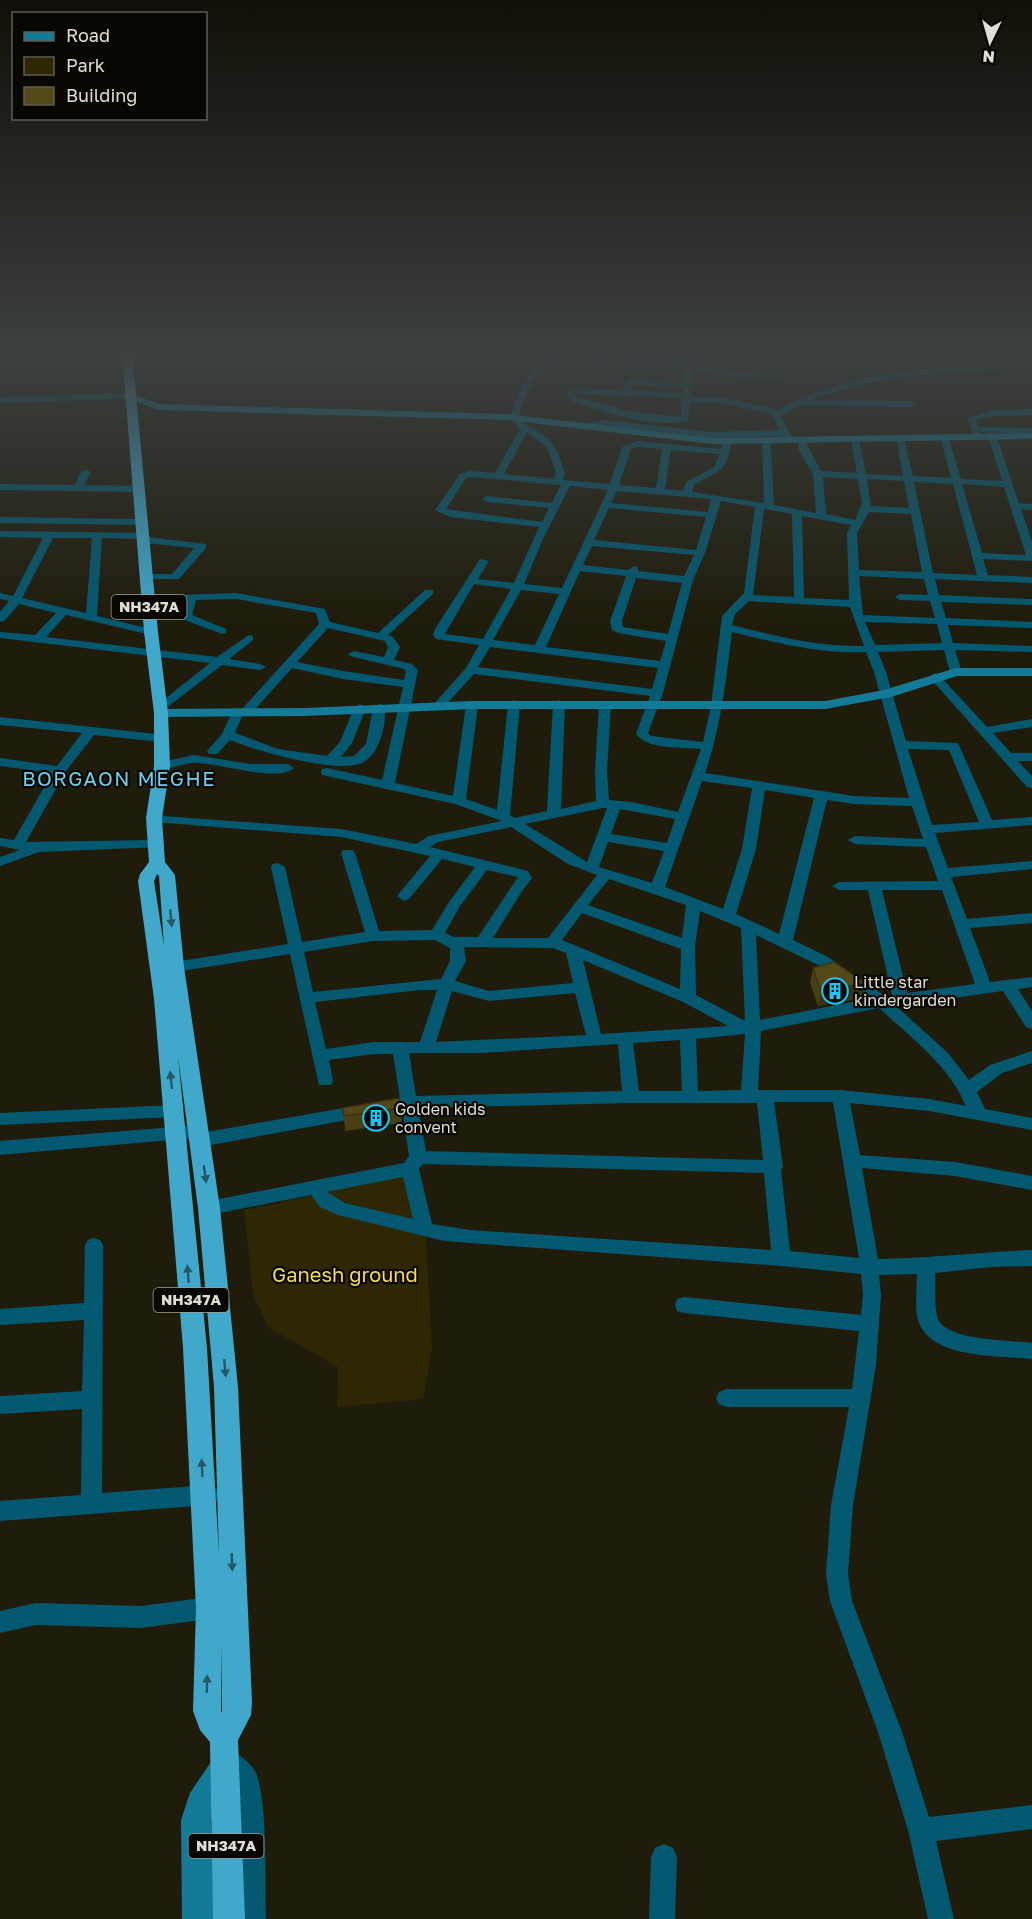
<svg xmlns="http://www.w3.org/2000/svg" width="1032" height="1919" font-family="'Golos Text',sans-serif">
	<rect width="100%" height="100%" fill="#1f1c0c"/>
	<path fill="#2f2703" d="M405,1176L426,1240L432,1348L423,1399L337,1407L338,1367L268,1327L253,1294L244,1210Z"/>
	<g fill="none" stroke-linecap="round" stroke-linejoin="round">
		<path fill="#045970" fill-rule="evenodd" d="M592,351L665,353L719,370L780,376L781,378L777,380L728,376L688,368L692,370L691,397H723L778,410C850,369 950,365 1032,365V369C958,370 881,374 811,400L913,401L917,404L913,407L800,405L781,416L793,440L788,443L781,436L711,438L604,426L581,429L577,426L604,420L711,432L779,430L772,414L723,403L690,402L688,421C656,429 602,412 571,401L566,392L576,388L622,391L628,379H631L683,384L685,368L596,369L577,358C538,366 530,379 519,415L523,418V423C543,435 553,437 561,461C563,469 566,472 563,480L610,484L622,447L637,441L721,449L723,442L726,441L731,444C726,475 717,470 694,485L692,492L764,503L762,440L770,438L774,505L816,513L813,474L799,451L797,437H803L821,471L857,473L851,438L855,435L859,438L866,474L903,476L896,437L903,435L913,476L951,478L940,436L944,433L948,436L961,479L1002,481L988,435L992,432L996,435L1019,503L1032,504V510L1021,509L1032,542V561L983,559L988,575L1032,577V583L935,579L939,595L1032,599V605L941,602L946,618L1032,622V628L948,625L953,643L1032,646V652L955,650L962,672L956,676L950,672L944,650L878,652L886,672L906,741L958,743L992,820L1032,817V825L935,833L948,868L1032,861V869L951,877L967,919L1032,913V923L970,928L990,982L1032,977V987L1018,989L1032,1011V1029L1026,1027L1003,991L896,1006L948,1053L969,1080L990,1065L1032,1051V1063L1002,1073L977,1092L985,1109L1032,1118V1130L929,1111L850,1103L860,1155L955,1162L1032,1176V1190L955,1176L862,1168L878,1259C929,1258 980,1252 1032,1250V1266L991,1267L935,1273C936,1286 934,1302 937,1316C941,1341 1010,1340 1032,1343V1359C997,1355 926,1360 917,1316C915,1303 917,1287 917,1274L879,1275L881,1294L876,1365L853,1505L848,1574L852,1601L902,1732L929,1817L1032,1805V1829L936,1841L954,1919H928L908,1830L878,1732L830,1601L826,1574L831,1505L849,1407H726L719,1404L716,1398L719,1392L726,1389H852L859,1331L684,1313L677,1311L675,1305L677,1299L684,1297L861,1315L863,1294L861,1274L781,1266L444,1241L338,1215L320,1207L311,1195L209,1215L203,1213L200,1208L203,1203L209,1201L404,1163L409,1156L402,1110L200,1147L194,1145L193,1138L0,1155V1141L199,1125L205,1126L207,1132L400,1098L393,1054H374L329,1060L333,1081L331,1085H319L290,954L175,972L167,967L175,962L288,944L271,867L273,864L278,863L285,867L302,942L365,932L341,853L343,850H353L355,853L379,931L432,930L449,902L475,867L442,859L409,899L404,901L397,896L430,856L341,837L154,822L147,818L149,815L341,829L416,844L429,836L502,821L455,804L322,775L321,772L322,769L327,768L382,780L403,687L343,679L292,668L249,716H242L235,733L278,749L327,756L340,742L354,708L360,704L366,708L352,743L341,757L354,756L366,744L373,708L379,704L383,705C387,714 384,728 381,737C378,747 372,758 362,763C335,774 256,751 230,740L217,754H209L207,751L222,734L233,710H241L319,624L316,613L236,599L196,600L192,615L226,629V633L222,634L182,619L180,617L185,600L149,601L145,600V596L236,593L325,609L330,622L378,633L425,590H433V594L388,635L393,637L400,647L394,660L412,664L418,670L395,783L453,796L466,705L468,702H476L478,705L466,799L497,810L508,704L514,700L520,704L510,815L515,818L547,811L553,704L559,700L565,704L561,809L596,801L595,771L599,705L605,701L611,705L607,771L609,800L631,802L678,812L701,749C682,747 648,750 636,734L650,696L474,674L443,708H435L433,705L466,668L479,645L436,639L433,635L435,629L480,559L489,561L478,579L514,583L539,527L450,517L435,510L460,474L470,471L495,473L520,429L510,418C526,367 539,357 592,351ZM617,355L665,357L681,363L598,365L586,357ZM634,384L683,389L682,393L630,391ZM575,394L682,398L681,417L627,411L577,397ZM527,432L547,447L556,473L554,479L504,474ZM637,447L662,449L656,488L619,485L631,449ZM671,450L720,454L714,467L686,482L683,491L665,489ZM470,477L561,485L552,503L487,496L482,499L487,502L549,508L542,522L446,509L466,478ZM823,477L858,479L862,503L855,520L826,514ZM867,479L904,481L909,508L871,506ZM914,482L953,484L977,575L933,573ZM962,484L1004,487L1026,555L982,553ZM570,486L608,490L562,588L524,584L543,539ZM617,491L711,499L708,512L611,503ZM721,501L755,507L744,593L722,616L711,706L703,742L651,736L648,733L663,693L693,580L705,553ZM609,508L706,517L696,550L594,540ZM764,509L792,514L794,597L753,595ZM869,512L911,514L922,572L859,570L857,533ZM802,516L851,525L847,533L849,600L804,598ZM592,546L694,555L684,576L638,571V567L634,566L628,570L583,565ZM580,571L626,576L610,621L612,630L618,633L666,641L660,661L546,647ZM859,576L924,579L928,595L900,594L895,597L900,600L930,601L935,618L863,615ZM636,578L682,583L668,634L623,627L622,621ZM474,584L511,589L483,639L445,634ZM521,590L559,594L535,645L493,640ZM749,601L850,607L864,646C818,647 776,636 732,625L735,614ZM865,622L937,624L942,643L875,645ZM328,628L385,641L388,647L384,657L354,651L348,654L350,656L404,669L406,671L404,680L343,671L297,662ZM732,632C777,643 819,654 866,652L874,672L909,798L854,796L705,773C721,727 726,680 732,632ZM490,647L658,668L652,689L478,667ZM908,749L949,750L979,822L932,825ZM702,781L752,788L742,849L723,909L665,887ZM765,790L814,798L779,934L736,914L756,849ZM827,800L854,804L912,806L923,839L855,836L848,840L855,844L926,847L938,881L839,882L832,886L839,890H868L892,995L885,996L828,957L793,940ZM603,808H607L587,862L525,824ZM620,809L675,819L667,843L611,834ZM511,827L568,864L597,875L548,938H493L522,891L532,878L528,871L430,847L438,842ZM608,842L664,851L652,883L599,867ZM487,870L518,877L478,937H454L445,933L460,906ZM609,879L686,905L682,938L588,905ZM882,890H942L975,984L907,993ZM700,911L741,928L745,1021L696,995L695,946ZM582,913L681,949L680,989L562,940ZM756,935L818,965L867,999L760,1020ZM435,940L450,948V961L441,979L313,992L304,952L373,941ZM464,947L553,948L566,953L573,983L489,991L455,981L466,961ZM583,960L683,1002L728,1026L601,1034ZM420,990H437L420,1042H374L326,1049L315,1002ZM452,991L489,1001L575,993L586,1035L436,1042ZM879,1008C910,1037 949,1065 966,1106L929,1099L840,1090H758L761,1031ZM745,1034L741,1090L698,1091L696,1039ZM680,1040L682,1091H639L633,1043ZM618,1044L622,1091L416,1096L409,1053H482ZM774,1102H833L859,1258L790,1251L781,1170L783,1167ZM631,1103H757L763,1160L426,1151L418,1108ZM423,1164L764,1173L771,1250L470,1230L432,1224L419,1169ZM403,1177L413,1219L345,1203L327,1192Z
			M130,393L134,396L133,398L0,403V397Z
			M1032,409V415L995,416L976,420L979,427L1032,428V434L981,432L982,436L978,439L974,436L967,418L995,410Z
			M86,469L91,472L84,485L140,486L145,489L140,492L0,490V484L75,485L81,472Z
			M0,517L142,519L147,522L142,525L0,523Z
			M0,531L144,533L148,534V537L206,544V548L179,579H147L143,578V574H172L194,548L144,543L140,539L102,538L97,616L155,630L157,632L151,635L66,615L46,637L217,657L249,635L253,636V640L229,659L260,664L266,667L260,670L222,665L161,712L157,711V705L210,663L0,638V632L35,635L56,613L19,604L4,621L0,622V612L9,601L0,599V593L13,596L43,538L0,537ZM53,538H92L86,613L22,598Z
			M935,673L939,675L987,727L1032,719V727L993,733L1011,753H1032V761H1018L1032,776V788L1027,787L931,679L929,677Z
			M0,717L165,735L167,738L165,741L161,742L94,735L66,771L26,842L156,840L161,841L163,844L161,847L39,852L0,866V857L20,850L0,846V838L14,840L52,773L0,766V758L57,766L82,733L0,725Z
			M194,755L250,764H288L294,768C279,783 215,762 194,763C184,763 172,768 162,770L156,766L157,763Z
			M174,1105L180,1107L182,1111L180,1115L174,1117L0,1125V1113Z
			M94,1238L100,1240L103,1245L102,1493L209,1485L216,1488L220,1495L216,1502L209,1505L0,1521V1501L81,1495L82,1409L0,1414V1396L82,1391L84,1320L0,1325V1309L84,1303L85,1245L88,1240Z
			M209,1597L217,1600L220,1608L217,1616L209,1619L141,1628L36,1625L0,1633V1611L36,1603L141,1606Z
			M226,1748C236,1752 249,1761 255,1771C268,1796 265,1886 266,1919H240L237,1789C232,1777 219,1772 214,1760L217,1751Z
			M664,1844L673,1848L677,1857L675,1919H649L651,1857L655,1848Z"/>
		<path fill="#137a97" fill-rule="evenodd" d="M130,393L159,404L506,414L713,438L1032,433V439L713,444L506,420L159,410L126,398L125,396Z
			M956,668H1032V676H957L891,697L825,709H472L305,716L161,717L154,713L161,709L305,708L472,701H825L884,690Z
			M223,1754L233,1759L238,1769L211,1820L214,1919H182L181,1820L190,1793L213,1759Z"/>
		<path fill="#40a8ca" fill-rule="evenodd" d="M122,351H132L158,632L168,713L170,766L162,818L165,862L175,875L184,967L220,1208L238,1387L252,1702L251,1715L238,1740L245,1919H213L210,1742L200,1730L193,1711L196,1608L183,1348L154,999L138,881L140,874L149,862L146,818L154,766V713L144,632ZM157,874L159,876L164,946L154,881ZM178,1056L198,1208L214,1387L219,1555L207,1348ZM222,1644V1713L221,1711Z"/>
	</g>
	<path fill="#483f13" d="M813,968L865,983L861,998L818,1006L810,983Z
		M343,1108H401L402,1123L345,1131Z"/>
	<path fill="#3b330f" d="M865,983L861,998L818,1006L821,992Z"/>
	<path fill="#544916" stroke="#3b330f" stroke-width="1.5" d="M834,962L865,983L821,992L813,968Z
		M399,1098L401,1108L344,1116L343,1108Z"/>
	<defs><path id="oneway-solid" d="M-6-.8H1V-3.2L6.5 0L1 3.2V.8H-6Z" transform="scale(1.5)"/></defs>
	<g fill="#245866">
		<use href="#oneway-solid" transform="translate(171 918) rotate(85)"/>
		<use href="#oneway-solid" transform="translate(171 1080) rotate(-96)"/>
		<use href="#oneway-solid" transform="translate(205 1174) rotate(82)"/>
		<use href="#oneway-solid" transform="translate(188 1274) rotate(-95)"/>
		<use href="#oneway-solid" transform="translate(225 1368) rotate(85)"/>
		<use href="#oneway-solid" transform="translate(202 1468) rotate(-93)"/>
		<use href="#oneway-solid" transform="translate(232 1562) rotate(88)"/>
		<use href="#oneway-solid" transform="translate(207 1684) rotate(-89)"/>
	</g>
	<linearGradient id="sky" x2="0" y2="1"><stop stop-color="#110f07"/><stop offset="0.57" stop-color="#3c4040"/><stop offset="1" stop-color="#3c4040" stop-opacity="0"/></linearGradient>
	<rect width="1032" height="620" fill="url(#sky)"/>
	<defs>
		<g id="building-ring" transform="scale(1.35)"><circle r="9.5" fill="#080702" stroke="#12cafb" stroke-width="1.5"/><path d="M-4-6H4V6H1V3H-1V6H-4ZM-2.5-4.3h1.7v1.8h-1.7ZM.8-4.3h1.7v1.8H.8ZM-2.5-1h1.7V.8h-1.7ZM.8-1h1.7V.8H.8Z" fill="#12cafb"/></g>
	</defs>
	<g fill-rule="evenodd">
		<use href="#building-ring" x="835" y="991"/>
		<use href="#building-ring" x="376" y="1118"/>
	</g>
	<g text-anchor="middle" stroke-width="4.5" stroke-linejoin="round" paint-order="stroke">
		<g fill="#080702" stroke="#9f9e95" stroke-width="1.5">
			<rect x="111.5" y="595" width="75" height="24" rx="4.5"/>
			<rect x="153.5" y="1288" width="75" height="24" rx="4.5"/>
			<rect x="188.5" y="1834" width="75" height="24" rx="4.5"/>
		</g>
		<g font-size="15" font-weight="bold" fill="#e0ded4">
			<text x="149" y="612">NH347A</text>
			<text x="191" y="1305">NH347A</text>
			<text x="226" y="1851">NH347A</text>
		</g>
		<g font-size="16" fill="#e0ded4" stroke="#080702" text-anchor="start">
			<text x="854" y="988">Little star<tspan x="854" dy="18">kindergarden</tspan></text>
			<text x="395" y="1115">Golden kids<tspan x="395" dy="18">convent</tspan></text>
		</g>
		<g font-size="20" letter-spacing="1.5" fill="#71ceef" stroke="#080702">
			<text x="119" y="786">BORGAON MEGHE</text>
		</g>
		<g font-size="20" fill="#f6da5c" stroke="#080702">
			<text x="345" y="1282">Ganesh ground</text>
		</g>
	</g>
	<rect x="12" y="12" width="195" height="108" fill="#080702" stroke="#5e5d56" stroke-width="1.5"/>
	<rect x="24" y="32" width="30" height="9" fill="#137a97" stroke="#5e5d56" stroke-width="1.5"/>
	<text x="66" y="42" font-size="18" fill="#e0ded4">Road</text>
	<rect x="24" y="57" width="30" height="18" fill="#2f2703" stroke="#5e5d56" stroke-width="1.5"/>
	<text x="66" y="72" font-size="18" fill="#e0ded4">Park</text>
	<rect x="24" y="87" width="30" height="18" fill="#544916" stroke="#5e5d56" stroke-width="1.5"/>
	<text x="66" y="102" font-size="18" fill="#e0ded4">Building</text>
	<g transform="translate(990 42) rotate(185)" stroke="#080702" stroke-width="4.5" paint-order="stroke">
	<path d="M0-4.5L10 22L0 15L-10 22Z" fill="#e0ded4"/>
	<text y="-9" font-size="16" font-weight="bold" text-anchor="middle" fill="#e0ded4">N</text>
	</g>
</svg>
